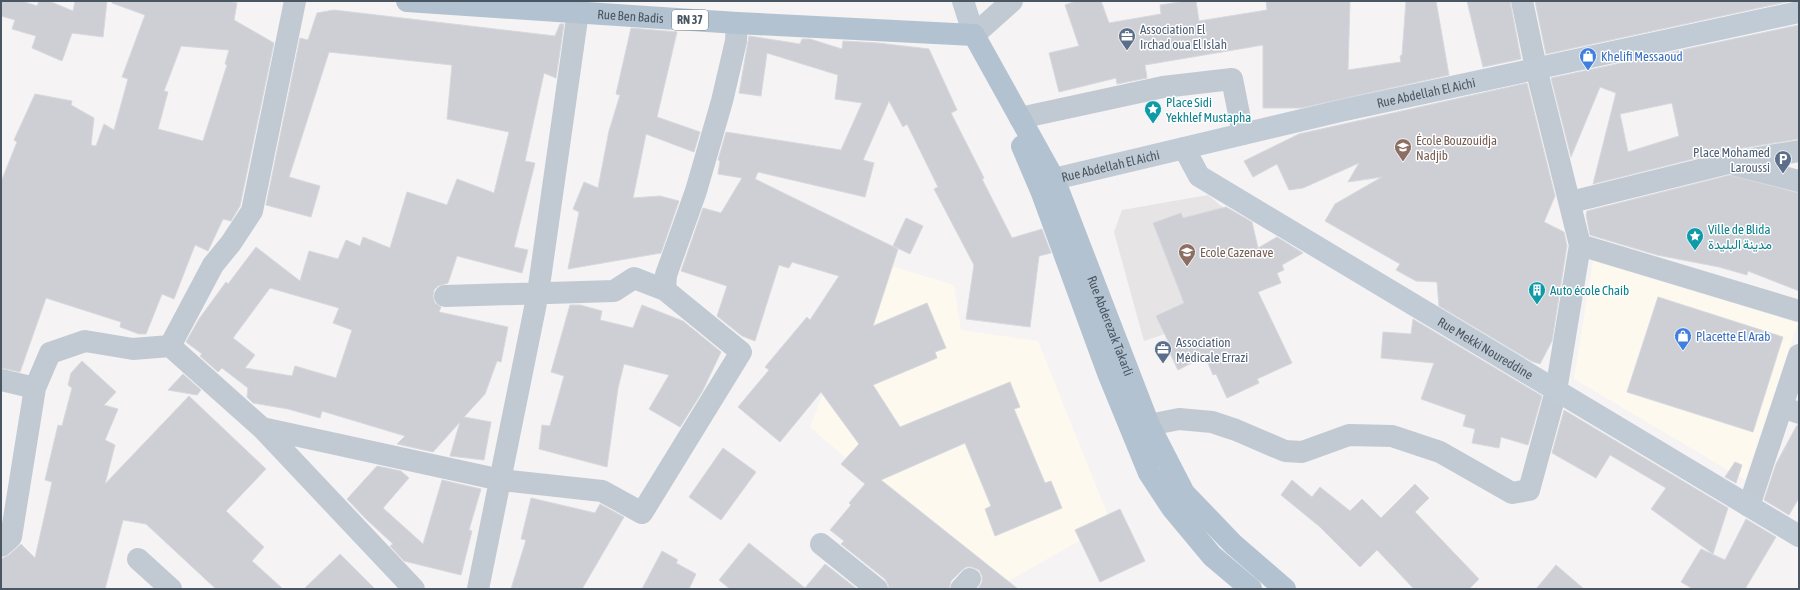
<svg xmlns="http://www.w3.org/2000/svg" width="1800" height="590" font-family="'Asap Condensed',Vazirmatn,sans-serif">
	<rect width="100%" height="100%" fill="#f5f3f3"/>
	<path fill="#fdf9ef" d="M875,261L954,285L961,330L1038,341L1111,523L996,588L810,427Z
		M1593,261L1798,323L1745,480L1574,379Z"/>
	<path fill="#e6e4e5" d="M1208,195L1238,220L1261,301L1144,341L1114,232L1122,210Z"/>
	<path fill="#cdcfd5" stroke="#d7d9de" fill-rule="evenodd" d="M1,1H22L37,6L39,1H49L73,11L75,1H107L103,37L72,33L62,61L32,48L36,36L12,29L15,20L1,16Z
		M112,1H226L237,3L234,20L274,43L240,206L231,221L223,219L208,251L195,245L174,299L162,294L146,334H139L120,327L121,322L46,298L20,372L1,368V182L17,142L14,140L35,94L72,101L71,105L94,118L91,145L96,146L104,124L114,130L128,79L122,77L145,15L112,3ZM181,46L229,50L225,64L227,65L203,141L158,129L168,92L164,91Z
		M1076,1H1101L1109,23L1161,14L1160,5L1186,1H1196L1199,21L1267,10L1266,1H1350L1348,70L1401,62L1400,56L1402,55L1406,1H1436L1449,75L1301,108H1263V45L1145,65L1147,78L1117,84L1116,78L1059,92L1049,53L1079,46L1065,5Z
		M1467,1H1510L1521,59L1483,67Z
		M1535,1H1791L1546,54Z
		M334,10L555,36L560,24H564L556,78L544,73L525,161L535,163L514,247L528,250L522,273L457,256L448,283L438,286L434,290L433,296L435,303L441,307L439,312L508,327L501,362L497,361L485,394L464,417L491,422L484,460L450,456L460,422L433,452L397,444L405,436L322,411L320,418L288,409L253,403L247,397L248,388L222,368L218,372L200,356L202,354L186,342L199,319L226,282L228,284L256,247L300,281L309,251L338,259L346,240L360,246L363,237L390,248L407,192L447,205L457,179L494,193L509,132L447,119L452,65L329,52L289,177L320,186L311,217L266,205L300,38L308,40L317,13ZM270,288L339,308L333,323L352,330L336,378L295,366L292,376L245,368L255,355L233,338Z
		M1799,25V139L1725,151L1593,184L1616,93L1600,87L1571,157L1551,78ZM1672,103L1679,136L1628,152L1620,114Z
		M631,28L677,32L657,117L700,132L694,152L646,134L633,198L660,196L679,201L661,253L568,269L579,212L573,209L584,182L598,188L609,131L620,95L616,94Z
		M749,36L800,44L802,39H810L842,49L843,41L878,43L929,49L957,110L951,113L984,178L982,179L1012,238L1042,229L1051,253L1039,256L1030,327L966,319L974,265L934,189L938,187L907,124L903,127L889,101L863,160L874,163L865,197L758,172L755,179L898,249L873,326L927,303L946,348L935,352L937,358L873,385L900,427L1010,382L1020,407L1014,409L1045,483L1051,481L1062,508L995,536L985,509L991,506L965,443L881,480L1018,589H978L982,582V576L979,570L972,567H966L961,571L951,581L949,589H889L888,584L885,579L841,544L844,541L830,530L851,505L849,503L865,484L841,464L859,444L821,392L780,442L738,407L769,370L765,367L807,317L810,320L839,276L792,262L789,268L779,265L755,341L742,336L717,316L727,286L681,271L703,208L721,213L742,178L718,174L720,161L718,160L726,132L841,150L862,103L835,99L838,75L767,53L761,96L739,93Z
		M1527,83L1555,196L1544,222L1564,232L1567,246L1552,341L1540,364L1531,361L1439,306L1437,282L1416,281L1396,270L1400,264L1325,221L1335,204L1382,177L1348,182L1359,163L1303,188L1289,190L1277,164L1253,177L1244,161L1299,134Z
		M1730,175L1799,193V291L1748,271L1747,275L1719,267L1657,255L1590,235L1586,215L1587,211Z
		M1226,207L1252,222L1258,248L1277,237L1303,253L1282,265L1284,270L1277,273L1281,283L1258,292L1292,363L1257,379L1259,383L1227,398L1216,374L1213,375L1205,356L1178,370L1166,345L1169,343L1156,316L1184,303L1153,223L1181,213L1183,218Z
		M906,218L923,226L910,254L893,246Z
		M1658,297L1783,337L1753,432L1627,392Z
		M570,305H580L602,311L600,320L633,328L642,305L683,321L721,352L702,392L680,427L649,409L669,375L624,364L618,388L607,467L539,449L542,425L550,426L564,376L551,372Z
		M1413,319L1542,396L1528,445L1501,437L1499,448L1472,443L1475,429L1463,426L1466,415L1421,399L1434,363L1381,358L1383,332L1411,334Z
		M82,361L116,392L104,405L118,409L105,440L115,445L105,484L189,396L266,469L226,511L264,547L252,561L283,589H216L146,524L123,520L105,589H1V560L3,558L9,555L21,544L35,558L52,482L45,480L58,425L62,426L72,388L68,385L71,373Z
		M183,374L201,390L197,395L168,390Z
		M1564,410L1728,508L1713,554L1651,509L1666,488L1610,455L1596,478L1552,453Z
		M1797,425H1799V498L1789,515L1764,500L1776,464Z
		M723,448L756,472L721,520L689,497Z
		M1735,462L1742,465L1736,483L1725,477Z
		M377,466L401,471L409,478L383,508L423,544L442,480L481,489L469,530L472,531L461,575L404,561L390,546L393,544L366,519L347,499Z
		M1292,480L1312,497L1320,487L1350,511L1362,499L1381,518L1415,484L1429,498L1415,512L1479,579L1469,589H1414L1377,550L1360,567L1320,527L1281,495Z
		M531,498L595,513L600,504L624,517L582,589H511L526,540L521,539Z
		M1120,509L1145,561L1100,582L1075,530Z
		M1746,519L1776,537L1745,589H1693L1681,582L1701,549L1725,560Z
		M749,543L805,588L825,564L857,589H730L719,580Z
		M662,551L678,560L676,563L696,574L689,589H642Z
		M340,554L375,589H304Z
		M1556,565L1584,589H1536Z"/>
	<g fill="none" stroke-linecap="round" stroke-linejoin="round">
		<path stroke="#c1cad2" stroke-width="22" d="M974,35L1012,1
			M1020,118L1163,87L1232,79L1243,134
			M1736,165L1799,181
			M1571,202L1728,163L1799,151
			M1580,245L1799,311
			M665,290L666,275L696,191L722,101L736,41L737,23
			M170,346L213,265L231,243L252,211L295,1
			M1,380L35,388
			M1782,407L1799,413
			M1149,425L1179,419L1212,422L1236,430L1285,451L1302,452L1349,435L1392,436L1440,452L1512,493L1529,490L1556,391L1580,245L1536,68L1522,1
			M1749,506L1799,355
			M821,544L877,589
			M1,546L11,537L35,388L50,353L85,341L133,349L170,346L262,428
			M138,559L171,589
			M414,589L262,428L501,480L602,491L642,513L741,352L665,290L634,278L614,291L445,296
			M478,589L538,293L578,12
			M961,589L970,579"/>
		<g stroke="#c1cbd6" stroke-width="22">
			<path d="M963,1L974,35"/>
			<path id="s1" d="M1184,148L1199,176L1799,536"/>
			<path id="s2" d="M1054,179L1340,111L1799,12"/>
		</g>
		<g stroke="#b3c2d1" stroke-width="22">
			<path id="s3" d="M407,1L737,23L974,35"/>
			<path id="s4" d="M974,35L1054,179L1149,425L1184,493L1233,544L1285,589"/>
			<path d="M1022,146L1042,193L1108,373L1149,473L1172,508L1212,556L1251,589"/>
		</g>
	</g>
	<defs>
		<g id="office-pin" transform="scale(0.9)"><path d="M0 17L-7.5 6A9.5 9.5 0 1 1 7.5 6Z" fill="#5c6f8a" stroke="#fff"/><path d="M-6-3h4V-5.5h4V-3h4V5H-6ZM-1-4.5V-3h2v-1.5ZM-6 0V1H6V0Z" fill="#fff"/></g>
		<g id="shop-pin" transform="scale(0.9)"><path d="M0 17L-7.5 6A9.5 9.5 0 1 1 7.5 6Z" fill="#3f7fe0" stroke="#fff"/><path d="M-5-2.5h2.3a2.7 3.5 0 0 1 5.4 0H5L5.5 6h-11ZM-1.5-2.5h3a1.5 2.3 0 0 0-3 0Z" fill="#fff"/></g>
		<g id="sight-pin" transform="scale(0.9)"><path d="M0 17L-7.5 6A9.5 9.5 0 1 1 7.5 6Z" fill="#0f9aa8" stroke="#fff"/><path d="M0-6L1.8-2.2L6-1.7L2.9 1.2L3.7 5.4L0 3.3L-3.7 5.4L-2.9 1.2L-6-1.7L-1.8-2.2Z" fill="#fff"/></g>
		<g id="school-pin" transform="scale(0.9)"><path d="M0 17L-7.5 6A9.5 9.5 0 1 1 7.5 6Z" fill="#8d6e63" stroke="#fff"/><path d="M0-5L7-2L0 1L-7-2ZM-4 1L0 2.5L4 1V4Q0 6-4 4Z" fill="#fff"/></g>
		<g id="parking-pin" transform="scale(0.9)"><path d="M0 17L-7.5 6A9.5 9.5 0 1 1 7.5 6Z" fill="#5c6f8a" stroke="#fff"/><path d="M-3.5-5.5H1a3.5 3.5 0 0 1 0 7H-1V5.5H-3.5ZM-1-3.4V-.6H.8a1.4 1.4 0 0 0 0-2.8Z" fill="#fff"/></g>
		<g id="building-pin" transform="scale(0.9)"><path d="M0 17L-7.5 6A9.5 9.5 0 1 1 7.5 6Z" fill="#0f9aa8" stroke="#fff"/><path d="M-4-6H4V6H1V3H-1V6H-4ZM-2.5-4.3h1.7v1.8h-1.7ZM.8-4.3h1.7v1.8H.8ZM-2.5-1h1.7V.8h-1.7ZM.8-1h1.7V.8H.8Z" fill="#fff"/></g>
	</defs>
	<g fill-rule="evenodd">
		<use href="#office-pin" x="1127" y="36"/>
		<use href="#shop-pin" x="1588" y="56"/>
		<use href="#sight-pin" x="1153" y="109"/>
		<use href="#school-pin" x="1403" y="147"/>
		<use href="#parking-pin" x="1783" y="159"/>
		<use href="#sight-pin" x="1695" y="236"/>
		<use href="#school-pin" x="1187" y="252"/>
		<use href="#building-pin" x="1537" y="290"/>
		<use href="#shop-pin" x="1683" y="336"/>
		<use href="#office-pin" x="1163" y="349"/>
	</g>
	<g text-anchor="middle" stroke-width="3" stroke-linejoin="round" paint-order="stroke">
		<rect fill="#fff" stroke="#808990" stroke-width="1" x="672" y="10" width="36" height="20" rx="3"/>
		<g font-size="12" font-weight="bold" fill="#4a5661">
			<text x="690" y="24">RN 37</text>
		</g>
		<g font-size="13" fill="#4a5661" stroke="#fff">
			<text dy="5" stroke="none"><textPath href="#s3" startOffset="224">Rue Ben Badis</textPath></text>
			<text dy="5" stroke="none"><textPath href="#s2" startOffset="382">Rue Abdellah El Aichi</textPath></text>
			<text dy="5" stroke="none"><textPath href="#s2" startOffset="58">Rue Abdellah El Aichi</textPath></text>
			<text dy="5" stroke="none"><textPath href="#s4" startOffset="322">Rue Abderezak Takarli</textPath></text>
			<text dy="5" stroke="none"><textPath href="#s1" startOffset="366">Rue Mekki Noureddine</textPath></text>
		</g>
		<g font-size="13" fill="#4e5e75" stroke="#fff" text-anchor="start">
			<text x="1140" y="34">Association El<tspan x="1140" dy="15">Irchad oua El Islah</tspan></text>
			<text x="1770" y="157" text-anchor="end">Place Mohamed<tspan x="1770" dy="15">Laroussi</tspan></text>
			<text x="1176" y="347">Association<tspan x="1176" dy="15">Médicale Errazi</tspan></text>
		</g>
		<g font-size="13" fill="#366cbe" stroke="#fff" text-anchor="start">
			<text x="1601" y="61">Khelifi Messaoud</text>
			<text x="1696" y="341">Placette El Arab</text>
		</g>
		<g font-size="13" fill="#0d838f" stroke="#fff" text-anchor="start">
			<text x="1166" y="107">Place Sidi<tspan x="1166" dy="15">Yekhlef Mustapha</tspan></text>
			<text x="1708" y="234">Ville de Blida<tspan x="1708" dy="15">مدينة البليدة</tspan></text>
			<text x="1550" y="295">Auto école Chaib</text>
		</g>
		<g font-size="13" fill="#785e54" stroke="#fff" text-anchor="start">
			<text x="1416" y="145">École Bouzouidja<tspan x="1416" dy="15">Nadjib</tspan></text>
			<text x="1200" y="257">Ecole Cazenave</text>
		</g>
	</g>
	<rect width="1800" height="590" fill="none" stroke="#4a5661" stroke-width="4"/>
</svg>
